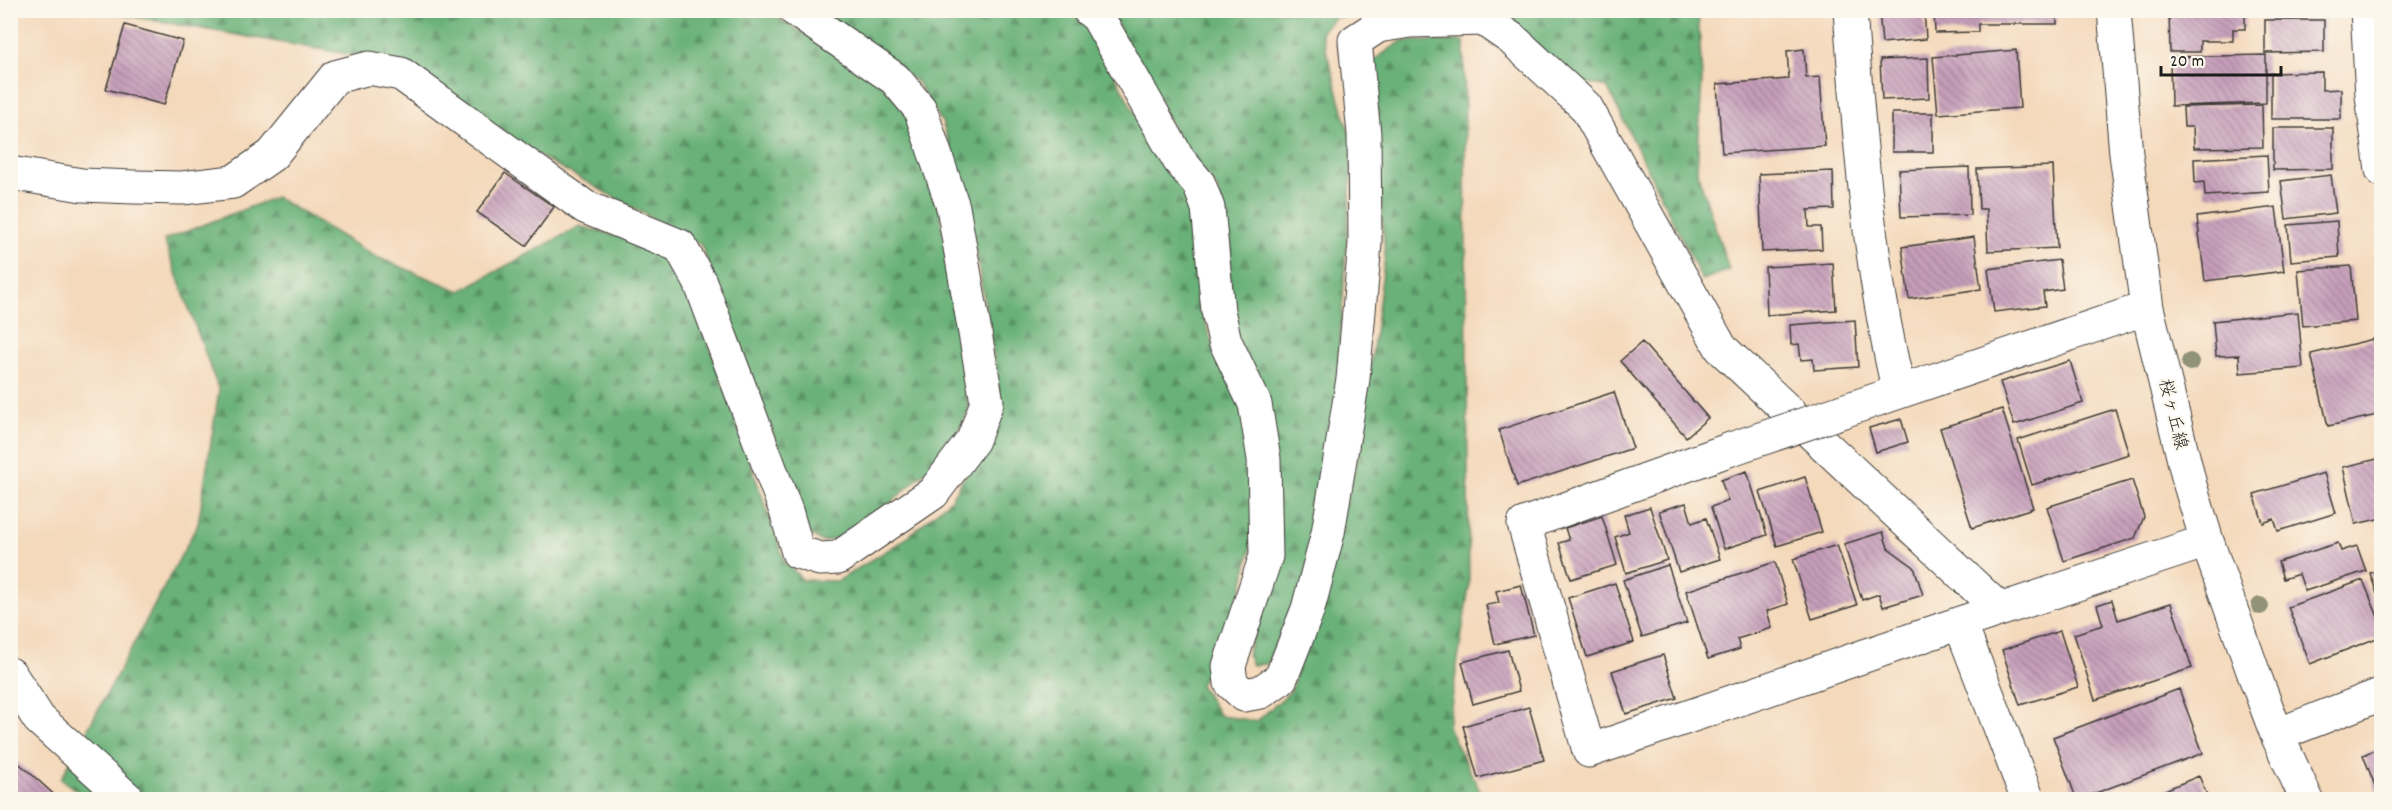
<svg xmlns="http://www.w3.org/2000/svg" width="2392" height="810" font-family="Dekko,'Klee One',sans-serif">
	<defs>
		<pattern id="forest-firs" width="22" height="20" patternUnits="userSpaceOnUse" patternTransform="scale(1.5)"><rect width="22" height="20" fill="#69b178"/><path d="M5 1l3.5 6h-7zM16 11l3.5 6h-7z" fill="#568f62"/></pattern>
		<pattern id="building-back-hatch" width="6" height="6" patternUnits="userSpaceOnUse" patternTransform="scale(1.5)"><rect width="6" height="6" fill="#c69eba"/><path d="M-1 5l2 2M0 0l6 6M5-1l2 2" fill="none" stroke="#a08096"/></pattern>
	</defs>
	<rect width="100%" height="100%" fill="#fbf7ec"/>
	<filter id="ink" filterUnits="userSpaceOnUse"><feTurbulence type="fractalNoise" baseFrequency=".0167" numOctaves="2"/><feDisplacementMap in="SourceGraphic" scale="12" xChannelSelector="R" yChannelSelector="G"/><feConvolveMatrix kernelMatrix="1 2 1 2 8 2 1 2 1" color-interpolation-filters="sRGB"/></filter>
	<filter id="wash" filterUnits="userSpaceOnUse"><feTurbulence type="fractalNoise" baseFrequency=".008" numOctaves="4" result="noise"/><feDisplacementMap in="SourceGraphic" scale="24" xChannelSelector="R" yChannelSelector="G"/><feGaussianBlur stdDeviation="1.35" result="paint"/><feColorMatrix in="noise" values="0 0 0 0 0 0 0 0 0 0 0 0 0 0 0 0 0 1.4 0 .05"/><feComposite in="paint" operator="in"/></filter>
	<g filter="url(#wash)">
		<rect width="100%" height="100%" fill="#f4d9bb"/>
		<path fill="url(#forest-firs)" stroke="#42664a" stroke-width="1.5" d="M101,11H766L872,74L911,117L940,211L969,409L951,448L885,508L850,535L822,542L807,531L769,422L701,245L358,56Z
			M821,11H1063L1074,14L1092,32L1155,151L1194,203L1203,237L1199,304L1210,337L1244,407L1256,526L1239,600L1200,685L1220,716L1257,721L1291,691L1359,454L1385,256L1371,62L1402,41H1464L1469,586L1448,727L1484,799L89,800L61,779L198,524L219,391L164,240L276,197L374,256L460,291L580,226L645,244L673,262L697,310L785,562L803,580L838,581L904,540L951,499L999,420L998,382L968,204L942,122L917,82Z
			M1110,11H1369L1334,18L1321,32L1353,146L1334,432L1303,586L1267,664L1252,665L1247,654L1281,558L1230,319L1229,237L1217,188L1186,152Z
			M1499,11H1698L1702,79L1697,171L1729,270L1702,280L1607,87L1569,79L1502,11Z"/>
		<g id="blocks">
			<path fill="url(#building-back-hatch)" d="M1879,10H1924L1926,39L1882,43Z
				M1934,10H2057V24H1978V32L1935,33Z
				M2169,10H2257V13H2245V29H2233V41H2200V52H2170Z
				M2265,20H2324V52L2265,53Z
				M125,25L183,41L164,105L106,89Z
				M1804,49L1806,78L1820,77L1825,146L1722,153L1717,84L1789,79L1787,51Z
				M2016,50L2020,108L1938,114L1933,57Z
				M2266,55V103L2171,106L2170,57Z
				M1928,58L1929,98L1882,100L1880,60Z
				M2322,72V90L2341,89V119H2271V73Z
				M2262,105L2263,147L2194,148L2193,127H2184L2183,107Z
				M1892,113H1933V152H1892Z
				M2273,128H2333V169L2273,170Z
				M2267,155L2269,192L2205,196L2204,182L2195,183L2194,159Z
				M2053,166L2057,248L1988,251L1986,209H1979L1977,169Z
				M1969,167L1970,215L1901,217L1899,170Z
				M1833,171L1834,209L1808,210L1809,227H1821L1822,249L1762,252L1759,174Z
				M505,173L554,207L526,246L477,212Z
				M2331,175L2336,213L2286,219L2281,181Z
				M2276,207L2284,271L2205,281L2197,217Z
				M2337,221L2339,257L2291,261L2288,225Z
				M1974,237L1981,289L1909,299L1902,247Z
				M2059,260L2063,289L2043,292L2045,306L1994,312L1988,269Z
				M1833,263L1836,310L1767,315L1765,267Z
				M2351,266L2356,321L2303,326L2298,270Z
				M2298,312L2303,368L2240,373L2239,355L2216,356L2213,321Z
				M1855,320L1858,367L1814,370L1813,359L1801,360L1799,344L1791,345L1790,325Z
				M2382,337V414L2328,426L2311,354Z
				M1642,342L1708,418L1686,437L1620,361Z
				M2070,361L2083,403L2014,425L2000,382Z
				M1614,392L1633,448L1517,486L1499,430Z
				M2002,409L2033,508L1972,528L1940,428Z
				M2115,409L2129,454L2032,485L2018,440Z
				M1901,419L1908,442L1876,452L1869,428Z
				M2382,458V518L2356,524L2343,467Z
				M1747,471L1767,535L1724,549L1711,507L1728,501L1721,480Z
				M2324,473L2336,513L2278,531L2274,519L2263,523L2254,494Z
				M1805,477L1822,532L1777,546L1760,492Z
				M2132,480L2144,517L2135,538L2064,561L2047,507Z
				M1686,503L1692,523L1706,518L1720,559L1679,572L1659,511Z
				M1650,507L1667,560L1626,573L1615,537L1629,532L1624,515Z
				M1602,516L1617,565L1571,579L1559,543L1569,540L1565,528Z
				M1883,532L1888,548L1914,567L1923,595L1883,607L1879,594L1862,600L1844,544Z
				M2338,543L2341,551L2357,546L2366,571L2305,591L2299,574L2283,579L2278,562Z
				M1837,545L1857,605L1812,619L1793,559Z
				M1775,562L1788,604L1767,611L1772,628L1737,639L1740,649L1708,659L1686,591Z
				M1668,565L1687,623L1642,637L1623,580Z
				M2382,570V606H2381L2370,573Z
				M2363,580L2382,627V636L2310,664L2288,607Z
				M1615,583L1634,642L1587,657L1568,598Z
				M1521,585L1534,635L1495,644L1486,605L1499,603L1496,591Z
				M2112,600L2118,620L2171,603L2192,668L2095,700L2074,634L2103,625L2097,605Z
				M2060,631L2078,687L2020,705L2002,650Z
				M1508,650L1519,691L1473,704L1462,662Z
				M1663,655L1677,698L1626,714L1612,671Z
				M2179,689L2203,753L2077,800L2053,737Z
				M1529,707L1544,760L1478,778L1463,726Z
				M2382,747V795L2379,796L2363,755Z
				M10,756L28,771L60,800H10Z
				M2199,776L2209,800H2143V799Z"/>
		</g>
	</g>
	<g filter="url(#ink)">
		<use href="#blocks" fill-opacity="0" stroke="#3c3834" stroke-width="1.5"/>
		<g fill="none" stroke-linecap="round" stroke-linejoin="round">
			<g stroke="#3c3834" stroke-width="35">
				<path id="minor" d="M1089,10L1097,16L1179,160L1199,184L1208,208L1218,311L1225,341L1255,404L1264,459L1266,556L1229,666L1231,683L1244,695L1261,692L1281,678L1308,609L1328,533L1353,379L1365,243L1364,134L1355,41L1378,26L1411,21L1483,19L1512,39L1586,107L1721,348L1999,609
					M1850,10C1859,139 1869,267 1899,392
					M2114,10L2126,154L2147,308L2190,485L2207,541L2254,674L2277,735L2307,800
					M2367,10L2372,96L2382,170
					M10,173L82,185L134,187L182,188L233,182L272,155L335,77L369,68L401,74L585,207L680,246L700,282L786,511L798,552L820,559L838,558L933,493L973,440L987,402L953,207L920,109L895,79L795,10
					M1843,411L2147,308
					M1731,449L1524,524L1589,751L1960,623L2207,541
					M1960,623L2028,800
					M10,674L39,719L129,800
					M2277,735L2382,694"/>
			</g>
			<use href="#minor" stroke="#fff" stroke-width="33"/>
			<g stroke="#3c3834" stroke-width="35" stroke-linecap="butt">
				<path id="minor-bridge" d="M1731,449L1843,411"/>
			</g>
			<use href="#minor-bridge" stroke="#fff" stroke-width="33"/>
		</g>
		<g fill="#919379">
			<circle cx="2190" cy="362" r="9"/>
			<circle cx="2260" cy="606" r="9"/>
		</g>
	</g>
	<g text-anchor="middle" stroke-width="4.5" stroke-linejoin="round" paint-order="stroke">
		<g font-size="18" fill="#1c1c1c" stroke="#fbf7ec">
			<text transform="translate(2174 414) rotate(76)" y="6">桜ヶ丘線</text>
		</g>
	</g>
	<rect width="2392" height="810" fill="none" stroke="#fbf7ec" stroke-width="36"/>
	<path d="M2161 66v9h120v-9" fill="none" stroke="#1c1c1c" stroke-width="3"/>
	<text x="2170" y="66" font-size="18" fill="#1c1c1c" stroke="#fbf7ec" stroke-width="4.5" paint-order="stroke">20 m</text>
</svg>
